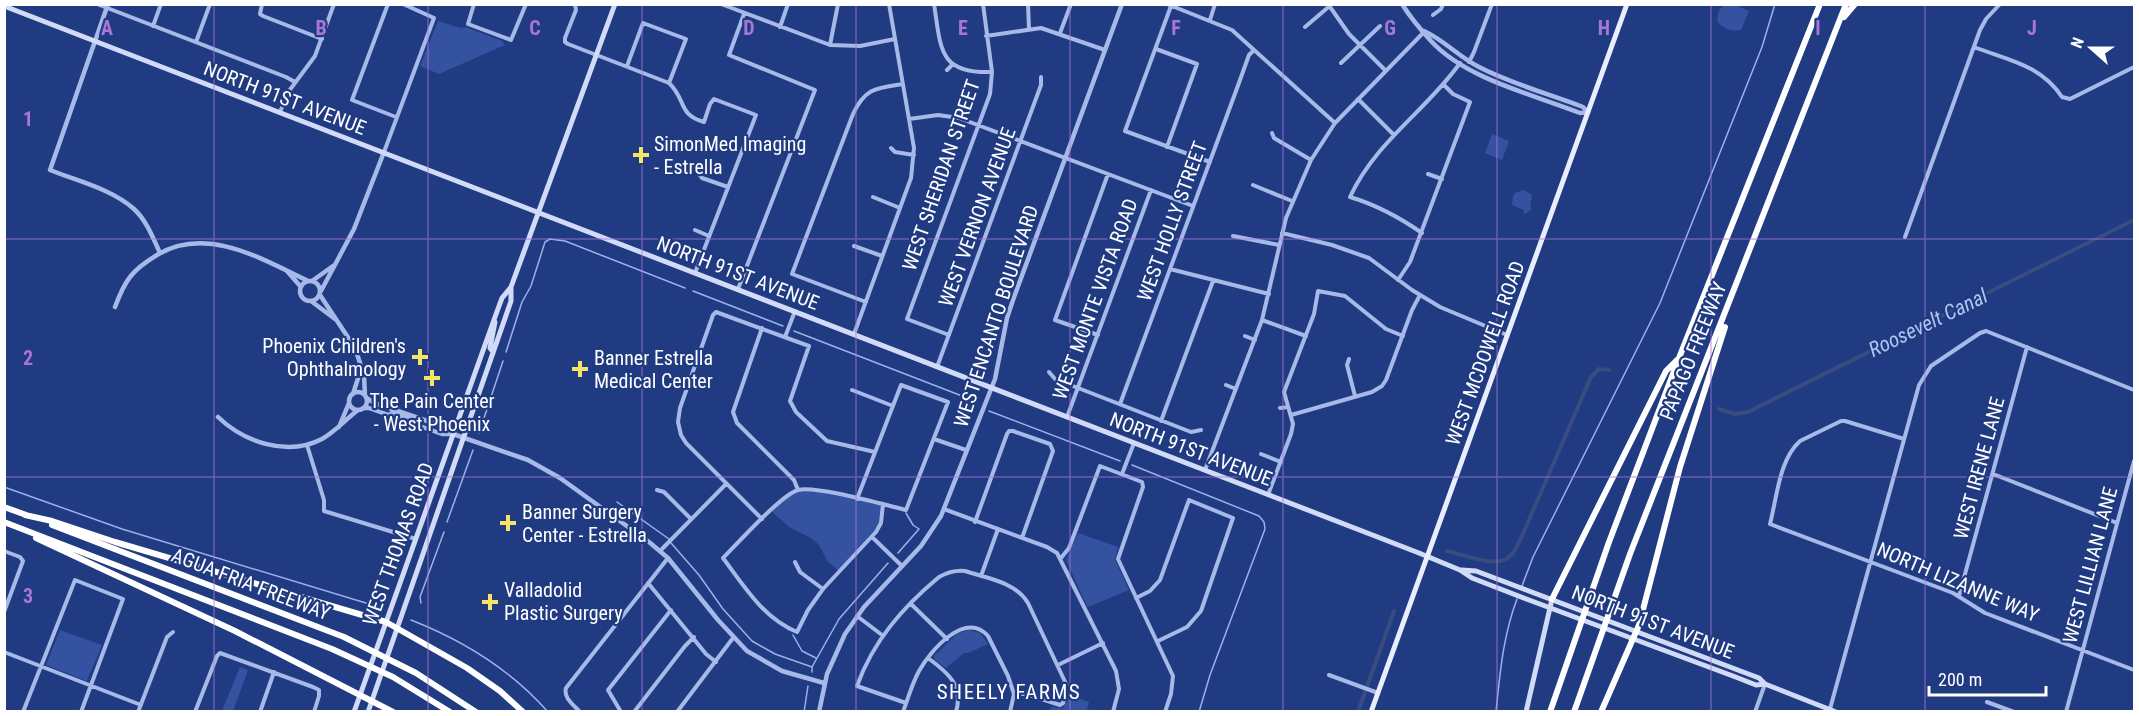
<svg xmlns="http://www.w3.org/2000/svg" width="2139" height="716" font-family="'Roboto Condensed',sans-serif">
	<rect width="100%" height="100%" fill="#203b81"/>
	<path fill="#3452a0" d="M1726,4L1735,5L1749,11L1741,30C1732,32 1723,29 1717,21L1719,10Z
		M438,21L461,28L465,27L502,41L505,45L439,74L420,66Z
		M1492,134L1509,141L1502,160L1485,153Z
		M1524,190L1532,195L1530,207L1532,208L1526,214L1523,213L1524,210L1512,205L1513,196L1515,193Z
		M813,489L883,504L879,527L839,571L828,562L819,545L811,538L789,527L771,511L791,493Z
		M1078,533L1118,547L1115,560L1129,590L1088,607L1086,604L1066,560Z
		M60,630L102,645L87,681L46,665Z
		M968,630L980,633L988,644L968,653H964L946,668L935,660L934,656L957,634Z
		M240,667L248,670L233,711H222Z
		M1069,695L1089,702L1087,709L1094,711H1050L1051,707L1063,708Z"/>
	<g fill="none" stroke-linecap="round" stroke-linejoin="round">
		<path stroke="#9ab2e9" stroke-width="1.5" d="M693,291L783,326
			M794,331L975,401
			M506,352L522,302L531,286L545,242L550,239L565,241L685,288
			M989,411L1120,461
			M479,433L503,361
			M1132,465L1259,516L1264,522L1265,529L1210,675L1199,712
			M4,487L122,529L379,607
			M617,502L669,539
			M447,522L473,450
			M671,543L699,575L723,609L752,641L775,654L812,667
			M898,553L919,529L913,525L906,513
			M1522,586L1533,557L1660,303L1762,47L1775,4
			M421,603L420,597L444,532
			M411,620C462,640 511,670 548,712
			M793,635L802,651L816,658
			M812,672V667L839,619L888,563
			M804,712L808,686
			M1496,712C1500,673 1503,636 1517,599"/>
		<path stroke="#384c80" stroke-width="4" d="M1719,409L1735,414L1748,412L2134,220
			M1447,551C1463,554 1496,569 1509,557C1516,552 1518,543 1522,536L1591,377L1599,369L1609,370
			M1358,712L1394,611"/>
		<path stroke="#a7b9e8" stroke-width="4" d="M97,4L286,77L295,82
			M262,4L260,14L263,16L322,39
			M388,4L352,100L396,117
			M474,4L468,24L511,40L526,4
			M575,4L576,10L565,38V42L568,44L669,83C687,100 677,114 704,122L710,104L714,99L756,115L695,273
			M721,4L830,45L860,46L895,39
			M934,4C941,48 938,74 992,72
			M1028,4L1029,29
			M1167,4L1232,30L1335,123
			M1328,4L1349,34L1385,70
			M1171,6L1125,131L1210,162
			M1433,15L1441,9L1443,4
			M1210,20L1215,4
			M153,26L161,4
			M780,27L788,4
			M1305,27L1332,4
			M1060,33L1071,4
			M986,36L1041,28L1105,50
			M196,42L210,4
			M830,45L838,4
			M1974,47C2008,60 2041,65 2062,97L2070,99L2134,67
			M1156,49L1197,64L1167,147
			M1469,62L1474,52L1492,4
			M1341,63L1380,26
			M627,66L643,23L686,39L669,83
			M947,70L953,64
			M1358,99L1394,135
			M280,112L289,91L315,56L334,4
			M909,119L938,115L959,118L1193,206
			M1272,133L1274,138L1311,160
			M891,148L895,152L914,155
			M384,152L434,18L403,4
			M697,171L702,178L728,187
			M1428,174L1442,179
			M1253,185L1292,201
			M873,197L900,208
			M695,230L709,236
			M1282,233L1332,245L1369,258L1412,290L1440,307L1507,335
			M1422,233C1399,217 1377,205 1350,197C1376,141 1426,111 1460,63
			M1233,236L1279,245
			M1905,237L1980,30L1986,19L2000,4
			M854,246L882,256
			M1170,269L1269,294
			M1398,280L1410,262L1470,102L1453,94L1443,84
			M738,289L815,90L729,55L744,14
			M866,302L792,274L853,114C865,88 876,88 903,84
			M1262,320L1306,336
			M762,328L733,412L737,423L794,480L798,490
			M854,334L911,178L914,148L889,4
			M949,335L907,319L990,94L992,72L983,4
			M1098,335L1055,320L1108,174
			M1245,336L1255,340
			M785,337L795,311
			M1349,359L1347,365L1355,396
			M937,367L1041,85V77
			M1049,372L1055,379L1191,432L1201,430
			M1226,385L1236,389
			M852,390L893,406
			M1120,404L1236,91L1249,55L1254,50
			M1280,408L1288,407
			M1291,415L1372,392L1382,386L1386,380L1412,310L1420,295
			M1067,417L1151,190
			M1161,421L1213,281
			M934,439L966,450
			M1904,439L1845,421H1841L1800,441C1779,460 1777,497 1770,524L1953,593L1985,613L2134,670
			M307,445L324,500V511L416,539
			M1261,454L1281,462
			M1205,470L1262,320L1286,218L1311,160L1335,123L1424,32
			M1122,474L1134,443
			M1993,474L2117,523
			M657,490L664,492L691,519
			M1268,495L1291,434L1293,424L1284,392L1314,314L1318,291L1345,296L1386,329L1403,336
			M857,499L901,385L948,402L906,510C885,505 815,485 798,490C781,495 738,543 723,558C744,586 763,618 797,632L808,610L823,589L876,532L881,523L883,504
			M944,509L1047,547L1057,553L1116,671L1119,689L1113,712
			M762,519L686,443L681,435L678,422L680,408L713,315L716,312L809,346L790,401L796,412L827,441L875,452
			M975,522L1007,434L1009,431H1013L1050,444L1053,451L1022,538
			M872,537L902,566
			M4,551L20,557L23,561L4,612
			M660,551L726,484
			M1061,558L1069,548L1100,466L1142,482L1143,487L1118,559L1173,676L1171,694L1165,712
			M795,562L800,572L823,589
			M981,576L998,529
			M648,583L706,654L716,662
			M1959,596L2027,347
			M1136,598L1150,591L1160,580L1189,500L1233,518L1201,611L1187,627L1158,641
			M911,604L947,639
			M857,616L882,635
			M4,652L141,705
			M928,658C947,672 964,685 956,712
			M1058,665L1103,643
			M1329,675L1378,693
			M1987,702L2014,712
			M906,703L857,686C873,641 903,607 939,577C948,572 955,570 965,571C986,578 1016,582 1028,603L1067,686L1063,703L1060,705L1026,694H1014
			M1830,709L1919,385L1931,366L1980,333L1986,331L2134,390
			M23,712L75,580L123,599L81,712
			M138,712L167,637L173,632
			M195,712L217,656L220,653L313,687L319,690V696L314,712
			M260,712L274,672
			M580,712C574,705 563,698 566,688L668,558
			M621,712L608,690L671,610
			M634,712L685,646L694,637
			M677,712L733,638
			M903,712C908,698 912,684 919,671C930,651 965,610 988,636L1008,676L1014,694
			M1010,712L1014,694
			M1755,712L1765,684
			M2066,712L2134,461"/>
		<path stroke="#a7b9e8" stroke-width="4.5" d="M108,4L50,170C77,181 112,189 134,209C147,221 153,238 160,253
			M1402,4C1410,17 1421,30 1431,41C1466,79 1532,94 1580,113L1588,112
			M1424,31C1444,40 1459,57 1479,67C1512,84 1549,94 1583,107L1588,112
			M287,271L301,287
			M300 291a10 10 0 1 1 20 0a10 10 0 1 1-20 0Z
			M312,281L333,266
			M321,291L354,229L384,152
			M320,295L355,348L364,375L365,396
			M311,301L335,319
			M115,307C125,280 132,270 157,255C206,225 262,259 308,281
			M349 401a9 9 0 1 1 18 0a9 9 0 1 1-18 0Z
			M353,394L361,369
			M367,398L374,403L445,427L453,434
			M363,408H369L442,434H453L528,460L560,478L649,542L668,558L718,620L747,651L782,671L824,683
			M389,415L392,413L414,418
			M218,417C244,442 287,457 322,439C336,431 346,419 358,410
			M339,427L349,403
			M819,712L827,674L845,634L864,607L921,546L941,516L995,379L1007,318L1013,300L1122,4"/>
		<path stroke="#d1dbf7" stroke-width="5" d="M4,6L1419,553L1460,570L1472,578L1529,600L1733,676L1756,685L1765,684
			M493,352L490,348L495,322
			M1462,570L1476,571L1759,678L1765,684L1836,712
			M354,712L495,317L502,298L511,287
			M368,712L511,301V287L615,4
			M1526,712L1552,599"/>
		<path stroke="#e9eefe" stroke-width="5" d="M1371,712L1627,4"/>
		<path stroke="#fff" stroke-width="6" d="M1844,17L1855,4
			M4,507L29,516
			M25,515L52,521L115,542L386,622L467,668L500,691L523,712
			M4,522L332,649L393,677L450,712
			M52,525L344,637L416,673L476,712
			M36,538L235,631L393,712
			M1552,599L1666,371L1677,360
			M1550,712L1609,542L1679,358L1820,4
			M1574,712L1630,554L1846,4
			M1601,712L1639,625L1680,467L1725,327"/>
	</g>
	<path fill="none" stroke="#a976d5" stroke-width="1.5" stroke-opacity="0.55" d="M214,4V712M428,4V712M642,4V712M856,4V712M1070,4V712M1283,4V712M1497,4V712M1711,4V712M1925,4V712M4,239H2134M4,477H2134"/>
	<g fill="#f5e468" stroke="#203b81" stroke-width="2">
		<path d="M638 146h6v6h6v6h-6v6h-6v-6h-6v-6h6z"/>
		<path d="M417 348h6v6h6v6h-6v6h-6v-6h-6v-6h6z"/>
		<path d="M577 360h6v6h6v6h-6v6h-6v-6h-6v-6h6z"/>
		<path d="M429 369h6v6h6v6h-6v6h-6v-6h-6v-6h6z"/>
		<path d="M505 514h6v6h6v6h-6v6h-6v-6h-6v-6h6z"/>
		<path d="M487 593h6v6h6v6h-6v6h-6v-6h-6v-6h6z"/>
	</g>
	<g text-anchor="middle" stroke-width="4.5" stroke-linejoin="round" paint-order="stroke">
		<g font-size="20" fill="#fff" stroke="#203b81">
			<text transform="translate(285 98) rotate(21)" y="7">NORTH 91ST AVENUE</text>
			<text transform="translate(941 175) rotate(-71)" y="7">WEST SHERIDAN STREET</text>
			<text transform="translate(977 217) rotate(-70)" y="7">WEST VERNON AVENUE</text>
			<text transform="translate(1172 221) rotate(-70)" y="7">WEST HOLLY STREET</text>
			<text transform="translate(738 273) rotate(21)" y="7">NORTH 91ST AVENUE</text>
			<text transform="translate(1095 299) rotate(-70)" y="7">WEST MONTE VISTA ROAD</text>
			<text transform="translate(996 316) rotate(-72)" y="7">WEST ENCANTO BOULEVARD</text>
			<text transform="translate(1693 351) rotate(-68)" y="7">PAPAGO FREEWAY</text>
			<text transform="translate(1485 353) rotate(-70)" y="7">WEST MCDOWELL ROAD</text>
			<text transform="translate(1191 449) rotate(21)" y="7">NORTH 91ST AVENUE</text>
			<text transform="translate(1979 468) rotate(-75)" y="7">WEST IRENE LANE</text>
			<text transform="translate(398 544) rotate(-70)" y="7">WEST THOMAS ROAD</text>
			<text transform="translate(2090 565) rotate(-75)" y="7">WEST LILLIAN LANE</text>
			<text transform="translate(1958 582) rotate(23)" y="7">NORTH LIZANNE WAY</text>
			<text transform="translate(251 584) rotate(21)" y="7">AGUA FRIA FREEWAY</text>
			<text transform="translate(1653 622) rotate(21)" y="7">NORTH 91ST AVENUE</text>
		</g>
		<g font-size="20" fill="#fff" stroke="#203b81" text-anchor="start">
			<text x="654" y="151">SimonMed Imaging<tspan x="654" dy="23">- Estrella</tspan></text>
			<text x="406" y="353" text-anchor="end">Phoenix Children's<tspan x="406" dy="23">Ophthalmology</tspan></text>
			<text x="594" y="365">Banner Estrella<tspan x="594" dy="23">Medical Center</tspan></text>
			<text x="432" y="408" text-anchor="middle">The Pain Center<tspan x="432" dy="23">- West Phoenix</tspan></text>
			<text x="522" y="519">Banner Surgery<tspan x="522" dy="23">Center - Estrella</tspan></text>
			<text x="504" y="597">Valladolid<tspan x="504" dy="23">Plastic Surgery</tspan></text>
		</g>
		<g font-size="21" font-style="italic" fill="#b2c4f0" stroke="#203b81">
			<text transform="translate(1928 323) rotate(-26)" y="7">Roosevelt Canal</text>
		</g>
		<g font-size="21" letter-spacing="1.5" fill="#fff" stroke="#203b81">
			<text x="1009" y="699">SHEELY FARMS</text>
		</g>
	</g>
	<g font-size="20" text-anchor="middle" font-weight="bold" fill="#a976d5" stroke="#203b81" stroke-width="4.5" stroke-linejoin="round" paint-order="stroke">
		<text x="107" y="35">A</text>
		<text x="321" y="35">B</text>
		<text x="535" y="35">C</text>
		<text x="749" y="35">D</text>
		<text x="963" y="35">E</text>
		<text x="1176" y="35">F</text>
		<text x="1390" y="35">G</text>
		<text x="1604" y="35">H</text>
		<text x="1818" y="35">I</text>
		<text x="2032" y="35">J</text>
		<text x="28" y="126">1</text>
		<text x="28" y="365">2</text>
		<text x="28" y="603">3</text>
	</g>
	<rect width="2139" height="716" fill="none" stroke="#ffffff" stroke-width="12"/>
	<g transform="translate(2091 48) rotate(291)" stroke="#203b81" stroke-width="4.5" paint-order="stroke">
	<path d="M0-4.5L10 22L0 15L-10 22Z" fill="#ffffff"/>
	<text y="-9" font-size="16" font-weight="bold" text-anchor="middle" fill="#ffffff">N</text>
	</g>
	<path d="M1929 686v9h117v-9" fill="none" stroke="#ffffff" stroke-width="3"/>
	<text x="1938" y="686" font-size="18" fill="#ffffff" stroke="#203b81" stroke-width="4.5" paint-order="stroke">200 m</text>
</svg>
